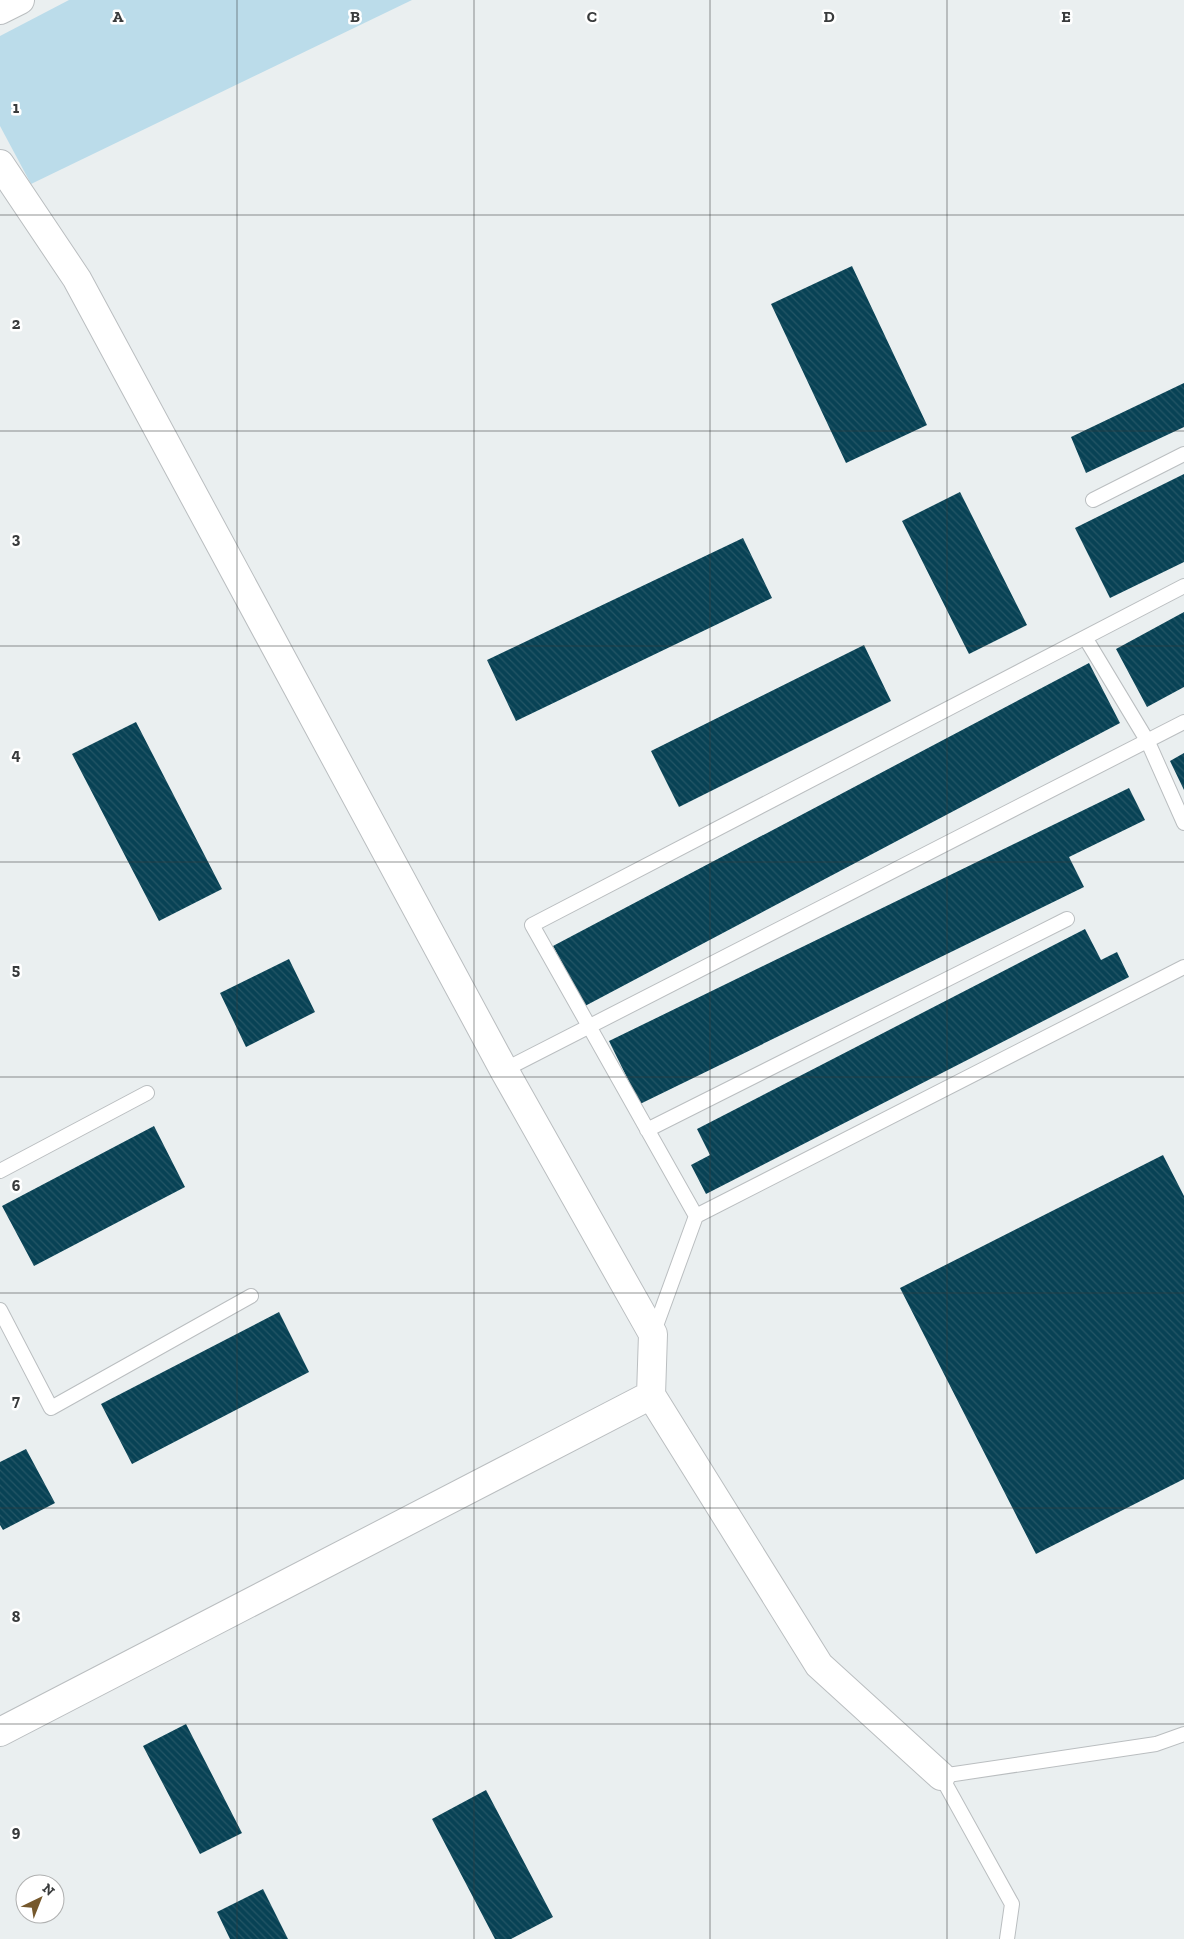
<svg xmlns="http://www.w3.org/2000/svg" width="1184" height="1939" font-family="'Zilla Slab',serif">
	<defs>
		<pattern id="building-back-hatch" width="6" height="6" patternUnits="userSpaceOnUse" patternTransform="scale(1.25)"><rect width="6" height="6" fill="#084255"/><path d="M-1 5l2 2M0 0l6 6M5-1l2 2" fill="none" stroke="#245666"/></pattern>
	</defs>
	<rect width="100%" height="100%" fill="#eaeff0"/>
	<path fill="#bbdcea" d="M69,0H412L31,184L0,126V36Z"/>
	<path fill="url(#building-back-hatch)" d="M852,266L927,425L846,463L771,304Z
		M1184,383V427L1086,473L1071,437Z
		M1184,474V562L1110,598L1075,528Z
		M960,492L1027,625L969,654L902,521Z
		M743,538L772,598L516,721L487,660Z
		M1184,612V687L1147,707L1116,649Z
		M864,645L891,701L679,807L651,751Z
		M1089,663L1120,723L585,1006L553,946Z
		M136,722L222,889L159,921L72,754Z
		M1184,753V790L1170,761Z
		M1129,788L1145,820L1069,857L1084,887L640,1104L609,1041Z
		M1085,929L1101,960L1117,952L1129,977L706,1194L691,1165L710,1155L697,1129Z
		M289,959L315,1012L246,1047L220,993Z
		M154,1126L185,1187L34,1266L2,1206Z
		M1163,1155L1184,1196V1479L1036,1554L900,1288Z
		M279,1312L309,1372L132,1464L101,1404Z
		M26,1449L55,1503L3,1530L0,1525V1462Z
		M186,1724L242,1833L200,1854L143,1746Z
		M486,1790L553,1917L511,1939H495L432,1819Z
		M263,1889L288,1939H230L217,1912Z"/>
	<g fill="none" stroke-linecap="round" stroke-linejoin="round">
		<g stroke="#babec0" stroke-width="16">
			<path id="service" d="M1093,500L1184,454
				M1086,639L1148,742L1184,823
				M504,1070L1184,722
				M647,1130L1067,919
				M0,1171L147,1093
				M696,1216L532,925L1184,586
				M0,1310L51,1408L251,1296
				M653,1334L696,1216L1184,967
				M1007,1939L1012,1904L941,1776L1156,1744L1184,1734"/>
		</g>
		<g stroke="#babec0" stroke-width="30">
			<path id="minor" d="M0,10L20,0
				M0,164L77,279L504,1070L653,1334L651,1395
				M0,1732L651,1395L819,1665L941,1776"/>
		</g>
		<use href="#service" stroke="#fff" stroke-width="14"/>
		<use href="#minor" stroke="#fff" stroke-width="28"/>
	</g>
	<path fill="none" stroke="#393b3c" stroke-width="1" stroke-opacity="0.55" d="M237,0V1939M474,0V1939M710,0V1939M947,0V1939M0,215H1184M0,431H1184M0,646H1184M0,862H1184M0,1077H1184M0,1293H1184M0,1508H1184M0,1724H1184"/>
	<g font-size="16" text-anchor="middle" font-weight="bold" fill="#393b3c" stroke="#fff" stroke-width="5" stroke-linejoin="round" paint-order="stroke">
		<text x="118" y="22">A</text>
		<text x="355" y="22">B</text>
		<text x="592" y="22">C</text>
		<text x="829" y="22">D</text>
		<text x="1066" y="22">E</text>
		<text x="16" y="113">1</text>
		<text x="16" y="329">2</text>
		<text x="16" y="544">3</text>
		<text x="16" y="760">4</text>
		<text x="16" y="975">5</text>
		<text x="16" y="1191">6</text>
		<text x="16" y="1406">7</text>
		<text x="16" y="1622">8</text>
		<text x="16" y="1837">9</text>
	</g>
	<g transform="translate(40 1899) rotate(43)"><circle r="24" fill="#ffffff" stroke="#b0b1b1"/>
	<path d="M0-4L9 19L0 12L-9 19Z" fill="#75582c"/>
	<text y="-8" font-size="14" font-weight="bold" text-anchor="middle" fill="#393b3c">N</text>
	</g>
</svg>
